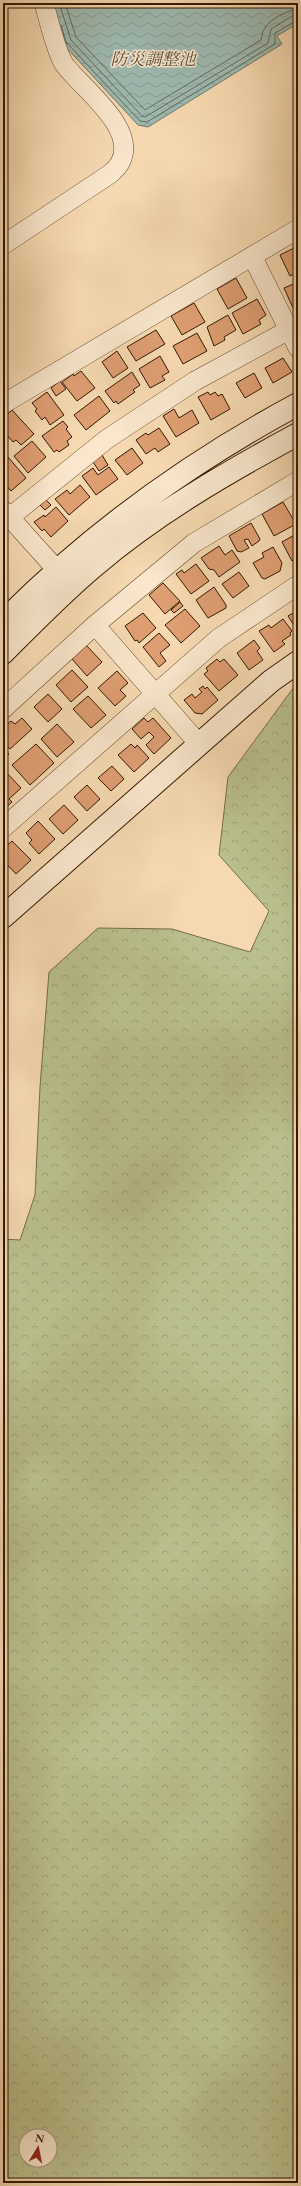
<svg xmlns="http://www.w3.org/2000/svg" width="301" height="2186" font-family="'EB Garamond','Noto Serif JP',serif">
	<defs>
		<pattern id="forest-crowns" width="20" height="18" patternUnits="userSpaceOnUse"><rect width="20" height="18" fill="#bac08d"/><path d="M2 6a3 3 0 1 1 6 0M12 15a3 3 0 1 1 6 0" fill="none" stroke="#a0a478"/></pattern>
		<pattern id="water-waves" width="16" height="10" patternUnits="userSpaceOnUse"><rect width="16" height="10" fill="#9db9b0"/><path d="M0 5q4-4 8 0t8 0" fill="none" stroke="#889e96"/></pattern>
	</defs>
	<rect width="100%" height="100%" fill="#f6d9b1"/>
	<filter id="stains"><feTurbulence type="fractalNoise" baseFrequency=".005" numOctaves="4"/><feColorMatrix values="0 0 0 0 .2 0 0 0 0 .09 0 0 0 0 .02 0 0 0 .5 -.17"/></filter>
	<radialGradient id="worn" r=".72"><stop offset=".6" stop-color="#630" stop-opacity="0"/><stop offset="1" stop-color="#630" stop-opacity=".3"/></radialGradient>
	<path fill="url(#forest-crowns)" stroke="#766c46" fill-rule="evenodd" d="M298,685V2183H3V1239L20,1240L35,1195L40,1087L49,972L98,928L172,929L250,952L269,911L219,855L228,777L294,687ZM26,2136H50V2160H26Z"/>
	<path fill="url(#water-waves)" stroke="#73796a" d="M49,3H298V23L277,36L282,44L148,127L138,125L63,44Z"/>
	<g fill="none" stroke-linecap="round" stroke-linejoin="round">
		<path stroke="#686858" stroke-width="1" d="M59,3L71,40L142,116L145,117L268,43L271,29L292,16L298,15
			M65,3L76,37L145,110L261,40C262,36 262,31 265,28C270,19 288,10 298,9
			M61,25L66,42L140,121L147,122L275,44V33L298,20"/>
	</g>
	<path fill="#de9e72" stroke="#331800" d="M298,246V272L290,276L280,255Z
		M236,278L247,298L228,309L217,289Z
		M298,282V305L293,308L284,288Z
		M257,299L266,315L259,320L261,324L243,334L232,313Z
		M194,303L205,322L182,335L171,316Z
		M228,315L236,330L224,337L225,340L214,346L207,327Z
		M156,330L165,344L136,361L127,347Z
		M197,333L207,351L183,364L173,346Z
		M117,351L128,368L113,378L102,362Z
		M160,356L169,372L162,376L165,380L150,388L139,369Z
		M283,358L292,372L273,383L265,368Z
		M81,371L95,388L77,401L62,382L73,374L74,376Z
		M132,372L140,385L133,390L135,392L118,404L116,401L114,403L105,391Z
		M254,373L262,388L245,398L236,383Z
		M60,381L66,389L56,396L51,388Z
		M47,392L64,415L50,425L45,417L42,420L35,411L37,409L32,403Z
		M208,392L210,395L215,392L218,396L222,394L230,409L211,420L198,397Z
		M99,396L110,411L86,430L74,415Z
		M174,409L179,418L192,410L199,423L176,437L163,416Z
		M12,410L34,434L21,445L16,440L13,442L3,431V418Z
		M63,421L68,427L66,429L72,437L67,441L69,445L59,452L57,450L54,452L42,436Z
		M159,428L170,444L158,452L155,448L146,454L136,440L146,433L148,435Z
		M32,441L46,457L28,473L14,456Z
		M132,448L143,463L127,475L115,460Z
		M102,455L108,465L99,471L93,462Z
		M8,457L26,478L11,491L3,482V462Z
		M109,467L118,479L96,495L82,476L93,468L98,475Z
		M80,485L90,497L69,515L55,499L67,490L70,494Z
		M46,500L51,505L45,510L40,505Z
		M283,502L296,524L274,536L262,514Z
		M56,507L68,521L51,537L44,529L42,531L34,522L44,515L45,517Z
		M251,523L260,539L259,541L252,546L248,539L244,540L249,548L241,552L237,551L229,536Z
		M298,533V557L292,561L282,542Z
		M219,546L225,555L232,550L240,562L219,577L214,570L209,569L201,558Z
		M273,547L282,563L280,571L265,579L262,578L253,563L264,557L262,553Z
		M196,564L209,581L191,594L176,574L182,570L184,573Z
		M239,572L249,586L233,598L222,584Z
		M163,583L180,601L165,614L149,595Z
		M214,587L226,605V608L208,618L196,600Z
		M180,602L183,606L174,613L171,610Z
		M185,609L200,626L181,643L165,625Z
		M298,610V630H297L288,616Z
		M143,613L156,628L139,643L137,640L135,641L125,626Z
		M283,619L292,631L290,633L291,635L282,641L285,644L274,652L259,631L269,625L271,628Z
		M159,633L170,645L160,653L166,661L159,667L143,647Z
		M254,640L260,648L257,651L263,660L249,670L237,653Z
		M86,645L102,662L87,676L72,659Z
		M217,659L220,662L224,659L238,675L219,691L204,674L208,671L206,668Z
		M72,670L88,687L71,702L56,685Z
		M117,671L128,683L120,690L126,696L115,706L98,688Z
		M203,686L205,689L207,687L218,700L202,714L195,713L184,700L192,694L195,698L202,692L199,689Z
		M48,694L62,709L48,722L34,707Z
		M88,696L106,715L91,728L73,709Z
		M22,718L32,729L10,749L3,742V728L11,721L15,724Z
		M144,718L148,722L153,718L171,738L154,754L146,745L154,737L149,732L141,739L132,729Z
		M57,724L74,742L57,757L41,739Z
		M36,744L54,763L30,785L12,765Z
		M131,744L135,748L137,745L149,758L134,772L118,755Z
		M3,748L9,754L3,760Z
		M112,766L124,779L111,791L98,778Z
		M5,771L21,788L9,799L12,802L3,810V773Z
		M87,785L100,799L87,811L74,797Z
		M64,805L78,820L63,834L49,819Z
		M38,821L55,839L39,854L29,843L32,840L26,833Z
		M12,841L31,860L16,874L3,860L7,856L3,849Z"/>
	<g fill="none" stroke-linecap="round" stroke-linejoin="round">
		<g stroke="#64482c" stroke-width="20">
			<path id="street" d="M3,245L110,174C113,171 118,167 120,163C139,128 81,88 64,64C55,49 49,21 44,3
				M252,256L298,348
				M3,404L298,229
				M3,510L57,570
				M10,517L107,439L195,381L298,325
				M95,625L199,744
				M3,709L95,625L194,543L298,481
				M3,828L219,638L298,585"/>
		</g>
		<g stroke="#331800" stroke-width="24">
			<path id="secondary" d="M3,622C89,535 190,462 298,404
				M3,653C32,624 61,594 93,567C155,514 226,473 298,434
				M3,917L271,681L298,662"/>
		</g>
		<path stroke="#331800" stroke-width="2.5" stroke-dasharray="3 2" stroke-linecap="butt" d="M3,2177L4,2183"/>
		<use href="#street" stroke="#f9e6cc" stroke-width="19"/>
		<use href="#secondary" stroke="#f9e6cc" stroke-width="22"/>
	</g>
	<g text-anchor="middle" stroke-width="3" stroke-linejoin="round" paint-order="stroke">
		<g font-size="17" font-style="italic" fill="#58503e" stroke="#f9e6cc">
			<text x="153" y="65">防災調整池</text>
		</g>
	</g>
	<rect width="301" height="2186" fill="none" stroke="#f6d9b1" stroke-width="16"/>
	<rect x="4" y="4" width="293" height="2178" fill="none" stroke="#331800" stroke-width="2"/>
	<rect x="8" y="8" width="285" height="2170" fill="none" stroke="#331800"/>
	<g transform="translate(38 2148) rotate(10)"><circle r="19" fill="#f9e6cc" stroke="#aa947a"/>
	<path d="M0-3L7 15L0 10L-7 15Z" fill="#8f2418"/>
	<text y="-6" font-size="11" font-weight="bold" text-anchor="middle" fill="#331800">N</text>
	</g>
	<rect width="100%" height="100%" filter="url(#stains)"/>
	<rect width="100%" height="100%" fill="url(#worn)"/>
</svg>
